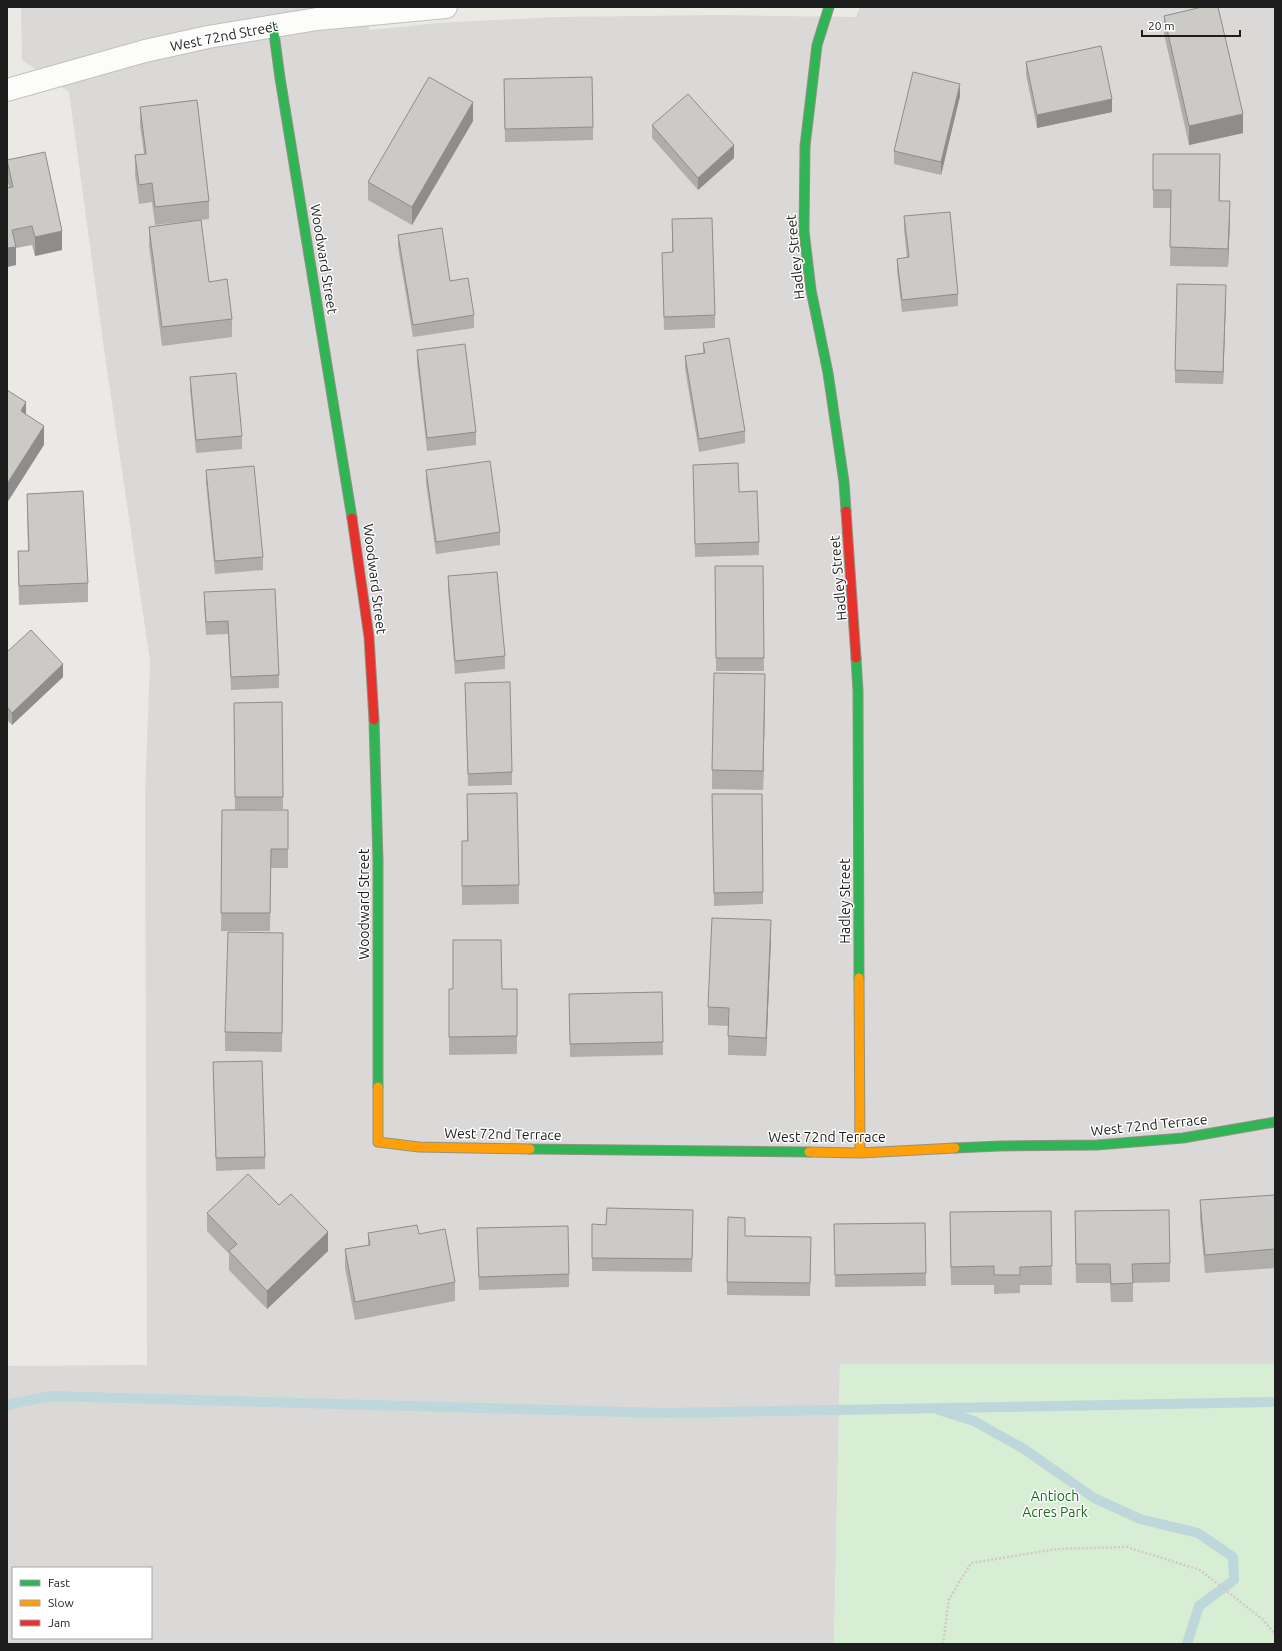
<svg xmlns="http://www.w3.org/2000/svg" width="1282" height="1651" font-family="Ubuntu,sans-serif">
	<rect width="100%" height="100%" fill="#ebe9e6"/>
	<path fill="#dad9d7" fill-rule="evenodd" d="M21,7H370L369,30L438,23L557,17L719,15L856,17L860,7H1275V1364L840,1365L834,1644H7V1366L147,1365L145,796L150,661L104,349L69,92L22,60ZM13,1568H151V1638H13Z"/>
	<path fill="#d7eed5" d="M840,1364H1275V1644H834Z"/>
	<g fill="none" stroke-linecap="round" stroke-linejoin="round">
		<path stroke="#bdd7db" stroke-width="10" d="M7,1405L51,1396L664,1413L1275,1402
			M939,1410L974,1421L1024,1449L1094,1498L1140,1519L1198,1533L1233,1557L1234,1580L1199,1606L1187,1644"/>
		<g stroke="#c1c0be" stroke-width="24">
			<path id="street" d="M7,90L145,51L208,37L317,19L446,7"/>
		</g>
		<g stroke="#929380" stroke-width="11">
			<path id="fast" d="M829,7L817,45L805,146L804,231L811,290L828,373L844,482L846,511
				M273,26L280,78L352,518
				M856,658L858,691L859,978
				M374,720L378,861V1087
				M955,1148L1000,1146L1097,1145L1183,1138L1275,1122
				M530,1149L809,1152"/>
		</g>
		<g stroke="#929380" stroke-width="11">
			<path id="slow" d="M859,978L860,1153
				M378,1087V1142L419,1147L530,1149
				M809,1152L860,1153L955,1148"/>
		</g>
		<g stroke="#929380" stroke-width="11">
			<path id="jam" d="M846,511L856,658
				M352,518L369,637L374,720"/>
		</g>
		<path stroke="#d4c8c7" stroke-width="2.5" stroke-dasharray="2 2" stroke-linecap="butt" d="M943,1644L949,1599L971,1563L1057,1549L1127,1547L1200,1570L1262,1619L1275,1634"/>
		<use href="#street" stroke="#fcfcfb" stroke-width="22"/>
		<use href="#fast" stroke="#30b455" stroke-width="9"/>
		<use href="#slow" stroke="#ff9f0a" stroke-width="9"/>
		<use href="#jam" stroke="#e5322d" stroke-width="9"/>
	</g>
	<path fill="#afaeab" d="M1164,16L1243,133L1189,145L1164,34Z
		M1026,62L1112,112L1037,128L1026,75Z
		M504,79L593,127V140L505,142Z
		M960,96L941,175L894,164V151Z
		M140,107L209,201V219L155,225L152,202L139,204L135,174V155L144,154L140,125Z
		M473,121L412,225L368,200V182Z
		M652,125L734,158L698,190L652,138Z
		M1153,154L1220,173L1219,201L1230,219L1228,267L1170,266L1171,208H1153Z
		M7,160L62,250L35,256L32,245L16,248V265L7,267L9,188L7,178Z
		M904,216L958,294V306L902,312L897,271V259L907,258L904,229Z
		M672,219L715,315V328L664,330L662,253L672,252Z
		M149,227L209,282L232,319V337L162,346L149,246Z
		M398,235L474,315V328L413,337L398,247Z
		M1226,298L1223,384L1175,383V370Z
		M703,343L745,431V443L699,452L685,369V356L703,353Z
		M417,350L476,432V445L427,451L417,363Z
		M190,377L242,436V449L196,453L190,389Z
		M693,465L739,492L759,542V555L695,557Z
		M206,470L263,557V570L215,574L206,483Z
		M426,470L500,532V545L436,554L426,483Z
		M27,494L88,583V602L19,605L18,570V551H28L27,512Z
		M715,566H763L764,671H716Z
		M448,576L505,656V669L455,674L448,589Z
		M204,592L279,675V688L231,690L228,634L206,635L204,605Z
		M7,652L63,677L12,725L7,720Z
		M465,683L512,772V785L468,786Z
		M765,693L763,790L712,789V770Z
		M282,702L283,809L235,810L234,715Z
		M467,794L519,885V904L462,905V841H467Z
		M712,794H762L763,904L714,906Z
		M222,810H288V868H271L270,931H221Z
		M771,938L766,1056L728,1055V1026L708,1025V1007Z
		M283,951L282,1052L225,1051V1032Z
		M449,989H517V1054L449,1055Z
		M662,992L663,1055L570,1057L569,994Z
		M213,1062L265,1157V1169L216,1171Z
		M1275,1195V1268L1205,1273L1200,1219V1200Z
		M279,1205L328,1251L267,1309L229,1270V1254L207,1231V1213Z
		M693,1210L692,1272L592,1271V1258L606,1225Z
		M1051,1211L1052,1285H1020V1293L994,1294V1285H951L950,1231Z
		M925,1223L926,1286L835,1287L834,1224Z
		M477,1228L569,1274V1287L479,1290Z
		M1075,1230L1170,1263V1282L1133,1283V1302H1111L1110,1283H1076Z
		M368,1233L419,1234L455,1282V1301L355,1320L345,1268V1249L368,1245Z
		M745,1236L811,1237L810,1296L727,1295V1282Z"/>
	<path fill="#8f8d8b" d="M960,84V96L941,175V162Z
		M1112,99V112L1037,128V115Z
		M473,102V121L412,225V207Z
		M1243,114V133L1189,145V126Z
		M734,145V158L698,190V178Z
		M1220,154V173L1219,219V201Z
		M1230,201V219L1228,267V249Z
		M62,231V250L35,256V237Z
		M16,247V265L7,267V248Z
		M1226,285V298L1223,384V372Z
		M26,402V421L21,411Z
		M44,426V445L7,503V484Z
		M63,664V677L12,725V713Z
		M765,674V693L763,790V771Z
		M771,920V938L766,1056V1038Z
		M328,1232V1251L267,1309V1291Z"/>
	<path fill="#cccac7" stroke="#8f8d8b" d="M1202,7H1218L1243,114L1189,126L1164,16Z
		M1101,46L1112,99L1037,115L1026,62Z
		M913,72L960,84L941,162L894,151Z
		M429,77L473,102L412,207L368,182Z
		M592,77L593,127L505,129L504,79Z
		M688,94L734,145L698,178L652,125Z
		M197,100L209,201L155,207L152,183L139,185L135,155L146,154L140,107Z
		M45,152L62,231L35,237L32,226L12,230L16,247L7,248V188L13,187L7,160Z
		M1153,154H1220L1219,201H1230L1228,249L1170,247L1171,190H1153Z
		M950,212L958,294L902,300L897,259L909,257L904,216Z
		M712,218L715,315L664,317L662,253L673,252L672,219Z
		M201,220L209,282L227,279L232,319L162,327L149,227Z
		M442,228L450,281L468,278L474,315L413,325L398,235Z
		M1177,284L1226,285L1223,372L1175,370Z
		M729,338L745,431L699,439L685,356L705,353L703,343Z
		M465,344L476,432L427,438L417,350Z
		M236,373L242,436L196,440L190,377Z
		M7,390L26,402L21,411L44,426L7,484Z
		M490,461L500,532L436,542L426,470Z
		M738,463L739,492L757,491L759,542L695,544L693,465Z
		M254,466L263,557L215,561L206,470Z
		M83,491L88,583L19,586L18,551H29L27,494Z
		M715,566H763L764,658H716Z
		M497,572L505,656L455,661L448,576Z
		M275,589L279,675L231,677L228,621L206,622L204,592Z
		M31,630L63,664L12,713L7,707V652Z
		M714,673L765,674L763,771L712,770Z
		M510,682L512,772L468,774L465,683Z
		M282,702L283,797H235L234,703Z
		M517,793L519,885L462,886V841H468L467,794Z
		M712,794H762L763,892L714,893Z
		M222,810H288V849H271L270,913H221Z
		M712,918L771,920L766,1038L728,1036L729,1008L708,1007Z
		M228,932L283,933L282,1033L225,1032Z
		M453,940H501L502,989H517V1036L449,1037V989H453Z
		M662,992L663,1042L570,1044L569,994Z
		M262,1061L265,1157L216,1158L213,1062Z
		M248,1174L279,1205L291,1194L328,1232L267,1291L229,1251L237,1244L207,1213Z
		M1275,1195V1249L1205,1255L1200,1200Z
		M607,1208L693,1210L692,1259L592,1258V1224L606,1225Z
		M1169,1210L1170,1263L1132,1264L1133,1283L1111,1284L1110,1264H1076L1075,1211Z
		M1051,1211L1052,1266L1020,1267V1275H994V1266L951,1267L950,1212Z
		M728,1217L745,1218V1236L811,1237L810,1283L727,1282Z
		M925,1223L926,1273L835,1275L834,1224Z
		M417,1225L419,1234L445,1229L455,1282L355,1302L345,1249L370,1245L368,1233Z
		M568,1226L569,1274L479,1277L477,1228Z"/>
	<g text-anchor="middle" stroke-width="3" stroke-linejoin="round" paint-order="stroke">
		<g font-size="14" fill="#1d1d1d" stroke="#fff">
			<text transform="translate(224 36) rotate(-11)" y="5">West 72nd Street</text>
			<text transform="translate(795 257) rotate(-96)" y="5">Hadley Street</text>
			<text transform="translate(324 259) rotate(81)" y="5">Woodward Street</text>
			<text transform="translate(838 578) rotate(-95)" y="5">Hadley Street</text>
			<text transform="translate(375 579) rotate(83)" y="5">Woodward Street</text>
			<text transform="translate(845 901) rotate(-90)" y="5">Hadley Street</text>
			<text transform="translate(364 904) rotate(-90)" y="5">Woodward Street</text>
			<text transform="translate(1149 1125) rotate(-6)" y="5">West 72nd Terrace</text>
			<text transform="translate(503 1134) rotate(1)" y="5">West 72nd Terrace</text>
			<text x="827" y="1142">West 72nd Terrace</text>
		</g>
		<g font-size="14" fill="#176f1a" stroke="#fff">
			<text x="1055" y="1501">Antioch<tspan x="1055" dy="16">Acres Park</tspan></text>
		</g>
	</g>
	<rect width="1282" height="1651" fill="none" stroke="#1d1d1d" stroke-width="16"/>
	<rect x="12" y="1567" width="140" height="72" fill="#ffffff" stroke="#a5a5a5"/>
	<rect x="20" y="1580" width="20" height="6" fill="#30b455" stroke="#a5a5a5"/>
	<text x="48" y="1587" font-size="12" fill="#1d1d1d">Fast</text>
	<rect x="20" y="1600" width="20" height="6" fill="#ff9f0a" stroke="#a5a5a5"/>
	<text x="48" y="1607" font-size="12" fill="#1d1d1d">Slow</text>
	<rect x="20" y="1620" width="20" height="6" fill="#e5322d" stroke="#a5a5a5"/>
	<text x="48" y="1627" font-size="12" fill="#1d1d1d">Jam</text>
	<path d="M1142 30v6h98v-6" fill="none" stroke="#1d1d1d" stroke-width="2"/>
	<text x="1148" y="30" font-size="12" fill="#1d1d1d" stroke="#ffffff" stroke-width="3" paint-order="stroke">20 m</text>
</svg>
